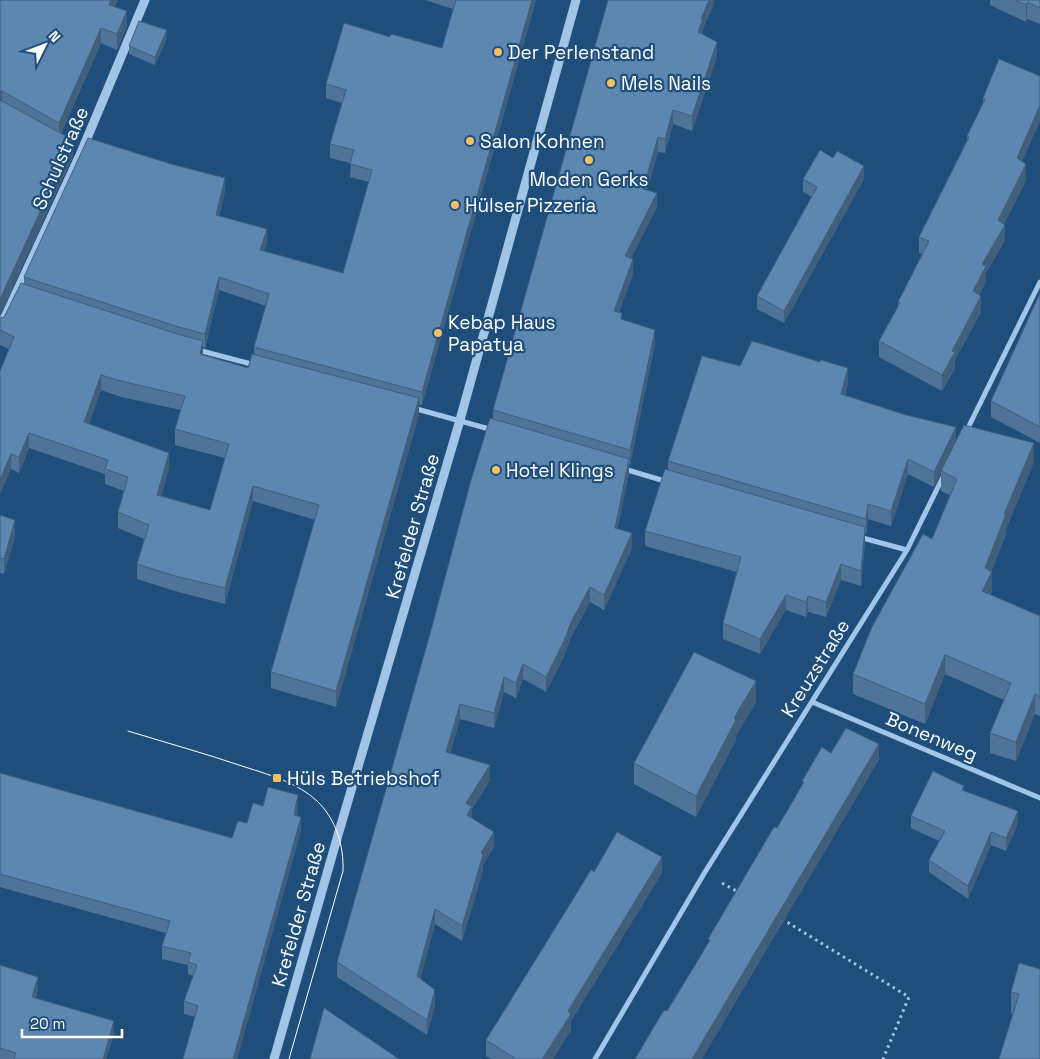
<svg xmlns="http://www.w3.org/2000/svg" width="1040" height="1059" font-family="'Space Grotesk',sans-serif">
	<rect width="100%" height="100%" fill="#204e7c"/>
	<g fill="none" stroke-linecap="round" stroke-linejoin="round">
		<path stroke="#a2c5e7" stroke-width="3" stroke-dasharray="2.5 4" stroke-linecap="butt" d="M722,883L738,892
			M782,919L909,997L883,1059"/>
		<path stroke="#a2c5e7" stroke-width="5" d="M198,350L255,365
			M413,408L493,430
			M966,432L1040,282
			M624,469L668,482
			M859,537L907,550
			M812,702L1040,798
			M595,1059L705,872L907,550L944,475"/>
		<path stroke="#a2c5e7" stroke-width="9" d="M0,328L80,155L145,0
			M274,1059L338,835L460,420L576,0"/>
		<path stroke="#fff" stroke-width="1" d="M128,731C167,743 207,754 245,767C270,775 298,783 317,801C336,819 344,846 343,871L289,1059"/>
	</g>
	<path fill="#507497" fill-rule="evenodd" d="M0,0L115,7L127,26L117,50L101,43L61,134L73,156L0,315Z
		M425,0H536L422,405H419V414L336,707L271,688V672L315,520L253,501L225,604L175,591L137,579V564L144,539L118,528V512L124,491L105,484V474L29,448L19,473L11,469L9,349L0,345V318L4,317L24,284V277L225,191L219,216L267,242L264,251L343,273L369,182L350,177L351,163L330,158V144L342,103L326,98V84L390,37L442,48L453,9ZM219,290L266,306L254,347V354L248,368L203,355V347L205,348ZM101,390L121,397L181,410L175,429V445L225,458L210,510L161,496L169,468L89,424Z
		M714,0V4L703,29V34L717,56L692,131L673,124L665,153L658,152L647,190L657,207L631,258L633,274L619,312L622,320L655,344L630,465L629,464V474L617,529L632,548L604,610L590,602L571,637L564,656L546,692L523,679L516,698L504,692L494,728L460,719L450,754L490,780L472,809V818L494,847L483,865V870L462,941L435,924L420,979L435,1005L427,1035L337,977V962L430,634L493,419V410Z
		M990,0H1040V24L1027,19L1026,22L990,5Z
		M167,38L155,65L129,54V46Z
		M1040,76V121L1022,161L1026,180L1004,224L1005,240L986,273V282L979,295L981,312L955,360V368L942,391L879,357V341L898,307V302L923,254L919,253V237L967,143V136L983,104V98Z
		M803,179H864L784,323L757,309V296L812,197L803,192Z
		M1040,293V443L991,417V401Z
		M740,366L848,383L845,396L956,442L934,487L908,474L891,526L868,519L866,534L865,533V542L861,586L841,580L826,617L808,612L806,617L786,610L760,654L723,639V623L737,572L645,546V531L668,470V461Z
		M1034,462L1006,529V534L991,572L992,591L990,595L1040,616V716L1035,714L1016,761L990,753V733L1004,700L945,674L925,724L853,694V674L932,539L950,495L941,491V471Z
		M0,515L15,536L4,574L0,573Z
		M756,702L736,736V740L696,817L634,784V763Z
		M0,773L232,838L247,823L263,806L298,808L297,816L301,830L237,1059H183L195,1017L184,1014V1001L193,976L188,974V965L162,959V946L166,933L0,887Z
		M964,791L1018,823L1006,851L991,845L968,899L929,872V860L939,841L911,828V816Z
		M594,872L662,873L571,1021V1030L553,1059H491L486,1056V1040Z
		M0,965L38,989L36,998L114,1034L106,1059H0Z
		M1040,969L1012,1014H1011V992Z"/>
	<path fill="#415e7b" d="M111,0H118L109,21V5Z
		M532,0H536L422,405V392Z
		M709,0H714V4L703,29V34L698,32L701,19Z
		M1027,2V19L1026,22V5Z
		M127,11V26L117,50V34Z
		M101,28V43L59,138V123Z
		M167,30V38L155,65V57Z
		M717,42V56L692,131V116Z
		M0,91H2V106L0,107Z
		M1040,105V121L1017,174V158Z
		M673,110V124L665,153V139Z
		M658,137V152L643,204V189Z
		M73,140V156L0,315V299Z
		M1026,164V180L998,236V220Z
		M864,166V179L784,323V311Z
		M225,178V191L216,228V215Z
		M657,193V207L625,270V256Z
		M1005,225V240L986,273V282L973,307V291L982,264Z
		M267,229V242L260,264V250Z
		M633,259V274L614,326V311Z
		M219,277V290L205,348V334Z
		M981,296V312L955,360V368L942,391V375L952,351Z
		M655,330V344L630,465V450Z
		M203,341V356L200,354Z
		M848,368V383L841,409V394Z
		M101,375V390L84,438V422Z
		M419,398V414L336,707V691Z
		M956,427V442L934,487V472Z
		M29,433V448L19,473V457Z
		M1034,443V462L1006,529V534L987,581L992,572V591L982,610V591L985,568L1004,514Z
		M169,453V468L157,510V495Z
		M11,454V469L0,495V480Z
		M629,459V474L615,543V528Z
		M908,459V474L891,526V511Z
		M253,486V501L225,604V588Z
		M868,504V519L866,534V519Z
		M15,520V536L4,574V559Z
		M865,527V542L861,586V571Z
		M632,533V548L604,610V595Z
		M841,564V580L826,617V602Z
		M590,587V602L571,637L564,656L546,692V677L571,622Z
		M786,595V610L760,654V639Z
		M808,596V612L806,617V602Z
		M945,655V674L925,724V704Z
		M523,664V679L516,698V683Z
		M504,677V692L494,728V713Z
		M756,681V702L736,736V740L696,817V796L734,718Z
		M1035,694V714L1016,761V742Z
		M460,704V719L446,767V752Z
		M879,744V760L702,1059H692Z
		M490,765V780L472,809V822L467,830L466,803Z
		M298,795V808L294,828V815Z
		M1018,811V823L1006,851V838Z
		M301,817V830L237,1059H233Z
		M494,832V847L483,865V870L462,941V926L481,853Z
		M991,832V845L968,899V886Z
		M662,857V873L571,1021V1030L553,1059H542L568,1011Z
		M435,909V924L417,991V976Z
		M38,977V989L32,1010V997Z
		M435,990V1005L427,1035V1020Z
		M114,1021V1034L106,1059H103Z"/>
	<path fill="#5d87b0" stroke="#415e7b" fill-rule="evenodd" d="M0,0H111L109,5L127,11L117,34L101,28L59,123L2,91H0Z
		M456,0H532L422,392L254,347L269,294L219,277L205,334L179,327L24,277L88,138L171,164L225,178L216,215L267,229L260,250L343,273L372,170L350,164L354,150L330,144L346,90L326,84L344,23L390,37L391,34L442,48Z
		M608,0H709L701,19H703L698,32L717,42L692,116L673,110L665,139L658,137L643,189L657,193L625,256L633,259L614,311L622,313L621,319L655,330L630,450L493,410Z
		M1015,0H1040V8L1027,2L1026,5Z
		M139,21L167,30L155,57L129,46Z
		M999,59L1040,76V105L1017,158L1026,164L998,220L1005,225L982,264L986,266L973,291L981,296L952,351L955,352L942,375L879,341L900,303L898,302L929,241L919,237L969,137L967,136L985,99L983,98Z
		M0,100L73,140L0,299Z
		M820,150L833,158L837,151L864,166L784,311L757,296L817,187L803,179Z
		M21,283L177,334L203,341L200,354L248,368L252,354L419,398L336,691L271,672L319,505L253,486L225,588L175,576L137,564L149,525L118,512L128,477L105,469L108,460L29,433L19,457L11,454L0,480V371L14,337L0,330V318L4,317ZM101,375L121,381L185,396L175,429L229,444L210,510L157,495L169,453L84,422Z
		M1040,293V427L991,401Z
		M752,341L820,362L821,360L848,368L841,394L906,415L956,427L934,472L908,459L891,511L868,504L866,519L668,461L702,356L740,366Z
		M490,418L629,459L615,528L632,533L604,595L590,587L571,622L564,641L546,677L523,664L516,683L504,677L494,713L460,704L446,752L490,765L466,803L472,807L467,815L494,832L481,853L483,855L462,926L435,909L417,976L435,990L427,1020L337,962L430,634L471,480Z
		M964,425L1034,443L1004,514H1006L985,568L992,572L982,591L1040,616V697L1035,694L1016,742L990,733L1011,683L945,655L925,704L853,674L872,627L923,534L932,539L957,479L941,471Z
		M665,469L865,527L861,571L841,564L826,602L808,596L806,602L786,595L760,639L723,623L741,557L645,531Z
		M0,515L15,520L4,559L0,558Z
		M694,652L756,681L734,718L736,720L696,796L634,763Z
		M846,728L879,744L692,1059H635L664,1010L667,1011L689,975L710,940L708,939L774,827L777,828L804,782L802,781L822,747L831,753Z
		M933,771L964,786L962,790L1018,811L1006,838L991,832L968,886L929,860L945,831L911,816Z
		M0,773L232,838L238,821L247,823L253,803L263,806L268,787L298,795L294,815L301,817L233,1059H183L198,1006L184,1001L197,965L188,962L191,953L162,946L170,921L0,874Z
		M617,832L662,857L568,1011L571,1014L542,1059H516L486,1040L591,870L594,872Z
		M1019,963L1040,969V1059H999L1019,994L1011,992Z
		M0,965L38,977L32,997L114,1021L103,1059H14L16,1053L0,1048Z
		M324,1008L399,1059H310Z"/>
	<g fill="#f4c162" stroke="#204e7c" stroke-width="2">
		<circle cx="498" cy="52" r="5"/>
		<circle cx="611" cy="83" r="5"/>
		<circle cx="470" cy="141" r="5"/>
		<circle cx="589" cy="160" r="5"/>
		<circle cx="455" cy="205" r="5"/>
		<circle cx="438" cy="333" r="5"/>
		<circle cx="496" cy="470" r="5"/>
		<rect x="272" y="773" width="10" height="10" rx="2.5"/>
	</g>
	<g text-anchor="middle" stroke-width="4.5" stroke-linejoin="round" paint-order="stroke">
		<g font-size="19" fill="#fff" stroke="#204e7c" text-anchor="start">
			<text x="508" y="59">Der Perlenstand</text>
			<text x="621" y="90">Mels Nails</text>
			<text x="480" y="148">Salon Kohnen</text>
			<text x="589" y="186" text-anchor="middle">Moden Gerks</text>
			<text x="465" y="212">Hülser Pizzeria</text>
			<text x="448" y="329">Kebap Haus<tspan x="448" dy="22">Papatya</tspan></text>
			<text x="506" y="477">Hotel Klings</text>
			<text x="287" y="785">Hüls Betriebshof</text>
		</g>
		<g font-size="19" fill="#fff" stroke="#204e7c">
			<text transform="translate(60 158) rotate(-66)" y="7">Schulstraße</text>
			<text transform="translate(412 526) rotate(-74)" y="7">Krefelder Straße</text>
			<text transform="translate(815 668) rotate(-58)" y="7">Kreuzstraße</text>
			<text transform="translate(932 736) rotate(23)" y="7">Bonenweg</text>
			<text transform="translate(298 914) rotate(-74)" y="7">Krefelder Straße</text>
		</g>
	</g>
	<g transform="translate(45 45) rotate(48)" stroke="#204e7c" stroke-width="4" paint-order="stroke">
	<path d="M0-4L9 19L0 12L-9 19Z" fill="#ffffff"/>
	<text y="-8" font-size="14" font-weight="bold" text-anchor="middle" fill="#ffffff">N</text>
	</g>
	<path d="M22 1029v8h100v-8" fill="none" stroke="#ffffff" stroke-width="2.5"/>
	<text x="30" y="1029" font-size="15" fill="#ffffff" stroke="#204e7c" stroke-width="4" paint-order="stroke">20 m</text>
</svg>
